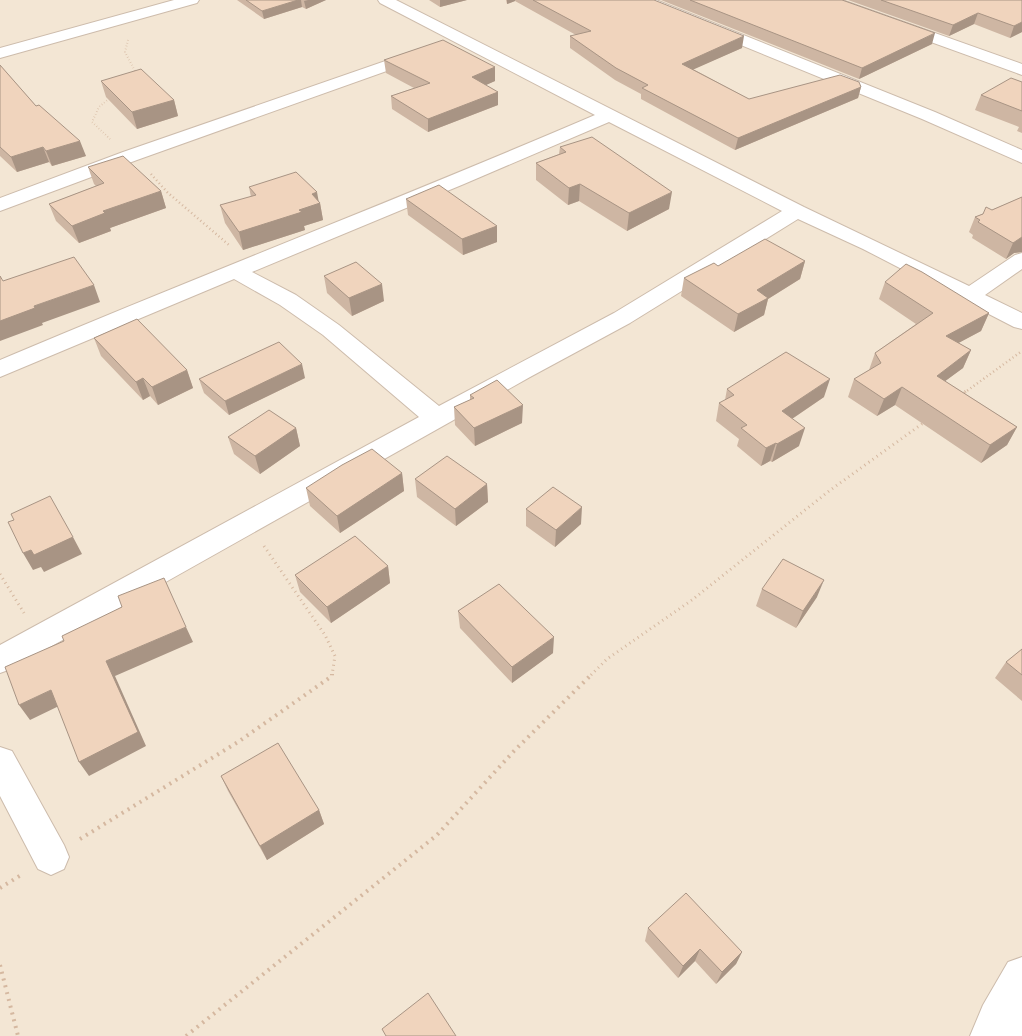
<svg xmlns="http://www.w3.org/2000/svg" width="1022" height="1036" font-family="'DejaVu Sans',sans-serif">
	<rect width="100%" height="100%" fill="#fcf4e5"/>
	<path fill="#f3e6d4" d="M0,0H1022V1036H0Z"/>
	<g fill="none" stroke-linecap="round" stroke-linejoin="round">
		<g stroke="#cdbcac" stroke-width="2">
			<path id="minor" d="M174,0H199L197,3L0,58V48Z
				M378,0H396L804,207L969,286L1015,255L1022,253V269L985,295L1022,313V329L1014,327L863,249L798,219L630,323L530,377L11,669L0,673V645L419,417L323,335L280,305L234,279L0,377V360C198,276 397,200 595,115L380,3ZM609,122L782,211L614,313L439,406L339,325L296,295L252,272L464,184Z
				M636,0H656L935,112L1022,150V163L922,119L638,3Z
				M821,0H842L1022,64V75L823,3Z
				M420,49L426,51L428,54L426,57L137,160L0,211V198L123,152Z
				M0,747L12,751L64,845L69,857L64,869L51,875L38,869L0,796Z
				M1022,957V1036H970L983,1005L1008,962Z"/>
		</g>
		<path stroke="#d5b8a0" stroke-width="2" stroke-dasharray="0.5 2.5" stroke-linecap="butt" d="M128,40L125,52L136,73
			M110,139L92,122L99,107L111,97"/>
		<path stroke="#d5b8a0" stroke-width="2.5" stroke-dasharray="1 3" stroke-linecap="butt" d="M151,174L167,192L229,245
			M964,393L1022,351"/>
		<path stroke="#d5b8a0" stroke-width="3" stroke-dasharray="1 4" stroke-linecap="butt" d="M961,395L966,391
			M264,546L325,635L335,656L332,675
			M0,574L24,613
			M591,675L607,659L692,600L829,491L926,421"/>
		<path stroke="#d5b8a0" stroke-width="4" stroke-dasharray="2 5" stroke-linecap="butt" d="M80,839L238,742L332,676V674
			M0,888L21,875
			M0,965L18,1036
			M186,1036L437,835L514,751L592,674"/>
		<use href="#minor" fill="#fff" fill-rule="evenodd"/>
	</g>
	<path fill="#ceb6a3" d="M237,0H326L306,9L302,7L264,19Z
		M429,0H467L440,7Z
		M506,0H654L742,48L693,69L749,99L861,87L858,98L735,150L641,99V94L615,80L570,48V36L576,35L515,1L507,4Z
		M661,0H842L932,44L859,79Z
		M848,0H1022V32L1010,38L974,24L949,36Z
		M384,60L495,67V81L485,85L498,92V105L428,132L392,109L391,96L414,88L386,73Z
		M0,65L36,106L86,156L52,166L49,162L17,172L0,156Z
		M101,81L174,100L178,116L137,129L106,97Z
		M1022,82V133L1017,131L1019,127L975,110L981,95Z
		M560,147L669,209L627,231L579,201L568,205L536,180V163L559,154Z
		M88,167L161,191L166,208L110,228L111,231L79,243L56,221L49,204L96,186L94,184Z
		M249,187L318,201L320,203L323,220L304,226L305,230L243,250L225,223L220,205L251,197Z
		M1022,197V252L1014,253L1006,259L972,238L973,235L969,232L975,217Z
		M406,199L497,226V242L463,255L408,215Z
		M805,261L800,279L768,299L764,315L734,332L681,296L684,278L718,266Z
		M324,276L384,301L352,316L327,293Z
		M885,282L989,313L981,331L958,343L971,350L963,368L945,381L1017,427L1007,445L981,463L895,405L877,416L848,397L854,379L869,370L875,353L916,324L879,299Z
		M94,338L187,370L193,388L158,405L150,396L143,400L101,356Z
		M305,378L229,415L204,393L199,379Z
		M727,389L824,397L792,419L799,446L772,462L770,461L761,466L737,446L739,439L716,421L719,403L725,400Z
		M470,395L522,423L475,446L455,425L454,407L470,400Z
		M296,428L300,446L260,474L234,454L228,437Z
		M402,473L404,491L340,533L310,506L306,488Z
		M415,479L487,484L488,502L456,526L417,497Z
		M526,509L581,524L555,547L526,526Z
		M388,566L390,583L331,623L300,592L295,575Z
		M762,589L817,597L796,628L756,606Z
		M458,611L553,653L512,683L460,628Z
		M1022,649V701L995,678L1006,662Z
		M221,776L319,810L324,824L267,860L228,791Z
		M648,928L742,952L736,964L716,984L695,961L678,978L645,941Z"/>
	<path fill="#a89484" d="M298,0H301L302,7L264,19L262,11Z
		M308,0H326L306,9L304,1Z
		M440,0H467L440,7Z
		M507,0H515V1L507,4Z
		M978,13L974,24L949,36L953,25Z
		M1022,22V32L1010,38L1014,26Z
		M935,33L932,44L859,79L862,68Z
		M744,36L742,48L681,75L682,64Z
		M495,67V81L473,91L472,77Z
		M861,87L858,98L735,150L738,138Z
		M498,92V105L428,132V119Z
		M174,100L178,116L137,129L132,112Z
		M80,141L86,156L52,166L46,151Z
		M43,147L49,162L17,172L11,157Z
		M580,184L579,201L568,205L569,188Z
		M161,191L166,208L110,228L111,231L79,243L72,226L103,211Z
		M317,192L319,203H320L323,220L304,226L305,230L243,250L239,232L299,210L312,194Z
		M672,192L669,209L627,231L629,213Z
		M497,226V242L463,255L462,239Z
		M1022,237V252L1014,253L1006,259L1013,243Z
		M805,261L800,279L768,299L764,315L734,332L738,314L757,290Z
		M382,284L384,301L352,316L349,298Z
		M94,285L100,302L42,323L43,325L0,341V321L34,306Z
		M989,313L981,331L938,354L946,336Z
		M971,350L963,368L929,393L937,376Z
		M302,364L305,378L229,415L225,401Z
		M187,370L193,388L158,405L152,387Z
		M143,378L150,396L143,400L136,382Z
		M830,379L824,397L777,429L782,411Z
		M902,387L895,405L877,416L884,399Z
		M523,405L522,423L475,446L474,428Z
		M1017,427L1007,445L981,463L990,445Z
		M296,428L300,446L260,474L255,456Z
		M805,428L799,446L772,462L777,444Z
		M776,443L770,461L761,466L766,448Z
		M402,473L404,491L340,533L337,516Z
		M487,484L488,502L456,526L455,509Z
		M582,507L581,524L555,547L556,530Z
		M73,537L82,554L44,572L41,567L33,570L23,553L31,550Z
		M388,566L390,583L331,623L327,607Z
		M824,580L817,597L796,628L803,611Z
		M186,627L193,642L115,676L146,746L89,776L79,762L106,661Z
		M554,637L553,653L512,683V667Z
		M51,690L61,705L30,720L19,705Z
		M319,810L324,824L267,860L260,846Z
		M700,949L695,961L678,978L683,966Z
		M742,952L736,964L716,984L722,972Z"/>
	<path fill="#f0d4bd" stroke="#a89484" d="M246,0H298L262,11Z
		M533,0H654L744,36L682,64L749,99L840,75L859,82L861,87L738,138L642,88L648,85L616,68L570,36L591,31Z
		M690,0H842L935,33L862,68Z
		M881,0H1022V22L1014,26L978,13L953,25Z
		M443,40L495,67L472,77L498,92L428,119L391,96L430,83L384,60Z
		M0,65L36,106L39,105L80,141L46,151L43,147L11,157L0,147Z
		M141,69L174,100L132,112L101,81Z
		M1011,78L1022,82V111L981,95Z
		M592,137L672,192L629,213L580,184L569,188L536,163L566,152L560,147Z
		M123,156L161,191L103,211L105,213L72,226L49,204L104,183L88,167Z
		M296,172L317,192L312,194L320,203L299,210L302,212L239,232L220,205L256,195L249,187Z
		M439,185L497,226L462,239L406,199Z
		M1022,197V237L1013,243L978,222L980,220L975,217L983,214L986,207L992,210Z
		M765,239L805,261L757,290L768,298L738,314L684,278L714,263L718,266Z
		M74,257L94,285L34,306L35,308L0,321V276L3,281Z
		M356,262L382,284L349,298L324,276Z
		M906,264L922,272L989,313L946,336L971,350L937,376L1017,427L990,445L902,387L884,399L854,379L881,363L875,353L933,313L885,282Z
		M137,319L187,370L152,387L143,378L136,382L94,338Z
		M279,342L302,364L225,401L199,379Z
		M786,352L830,379L782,411L805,428L777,444L776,443L766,448L741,428L747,425L719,403L734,395L727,389Z
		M497,380L523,405L474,428L454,407L474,398L470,395Z
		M269,410L296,428L255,456L228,437Z
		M372,449L402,473L337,516L306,488L342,465Z
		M447,456L487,484L455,509L415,479Z
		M553,487L582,507L556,530L526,509Z
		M50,496L73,537L34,555L31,550L23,553L8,522L14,520L11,514Z
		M355,536L388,566L327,607L295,575Z
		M783,559L824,580L803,611L762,589Z
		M164,578L186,627L106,661L138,732L79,762L51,690L19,705L5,667L64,641L62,636L122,607L118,596Z
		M499,584L554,637L512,667L458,611Z
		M1022,649V675L1006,662Z
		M278,743L319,810L260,846L221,776Z
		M686,893L742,952L722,972L700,949L683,966L648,928Z
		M428,993L456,1036H386L382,1029Z"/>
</svg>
